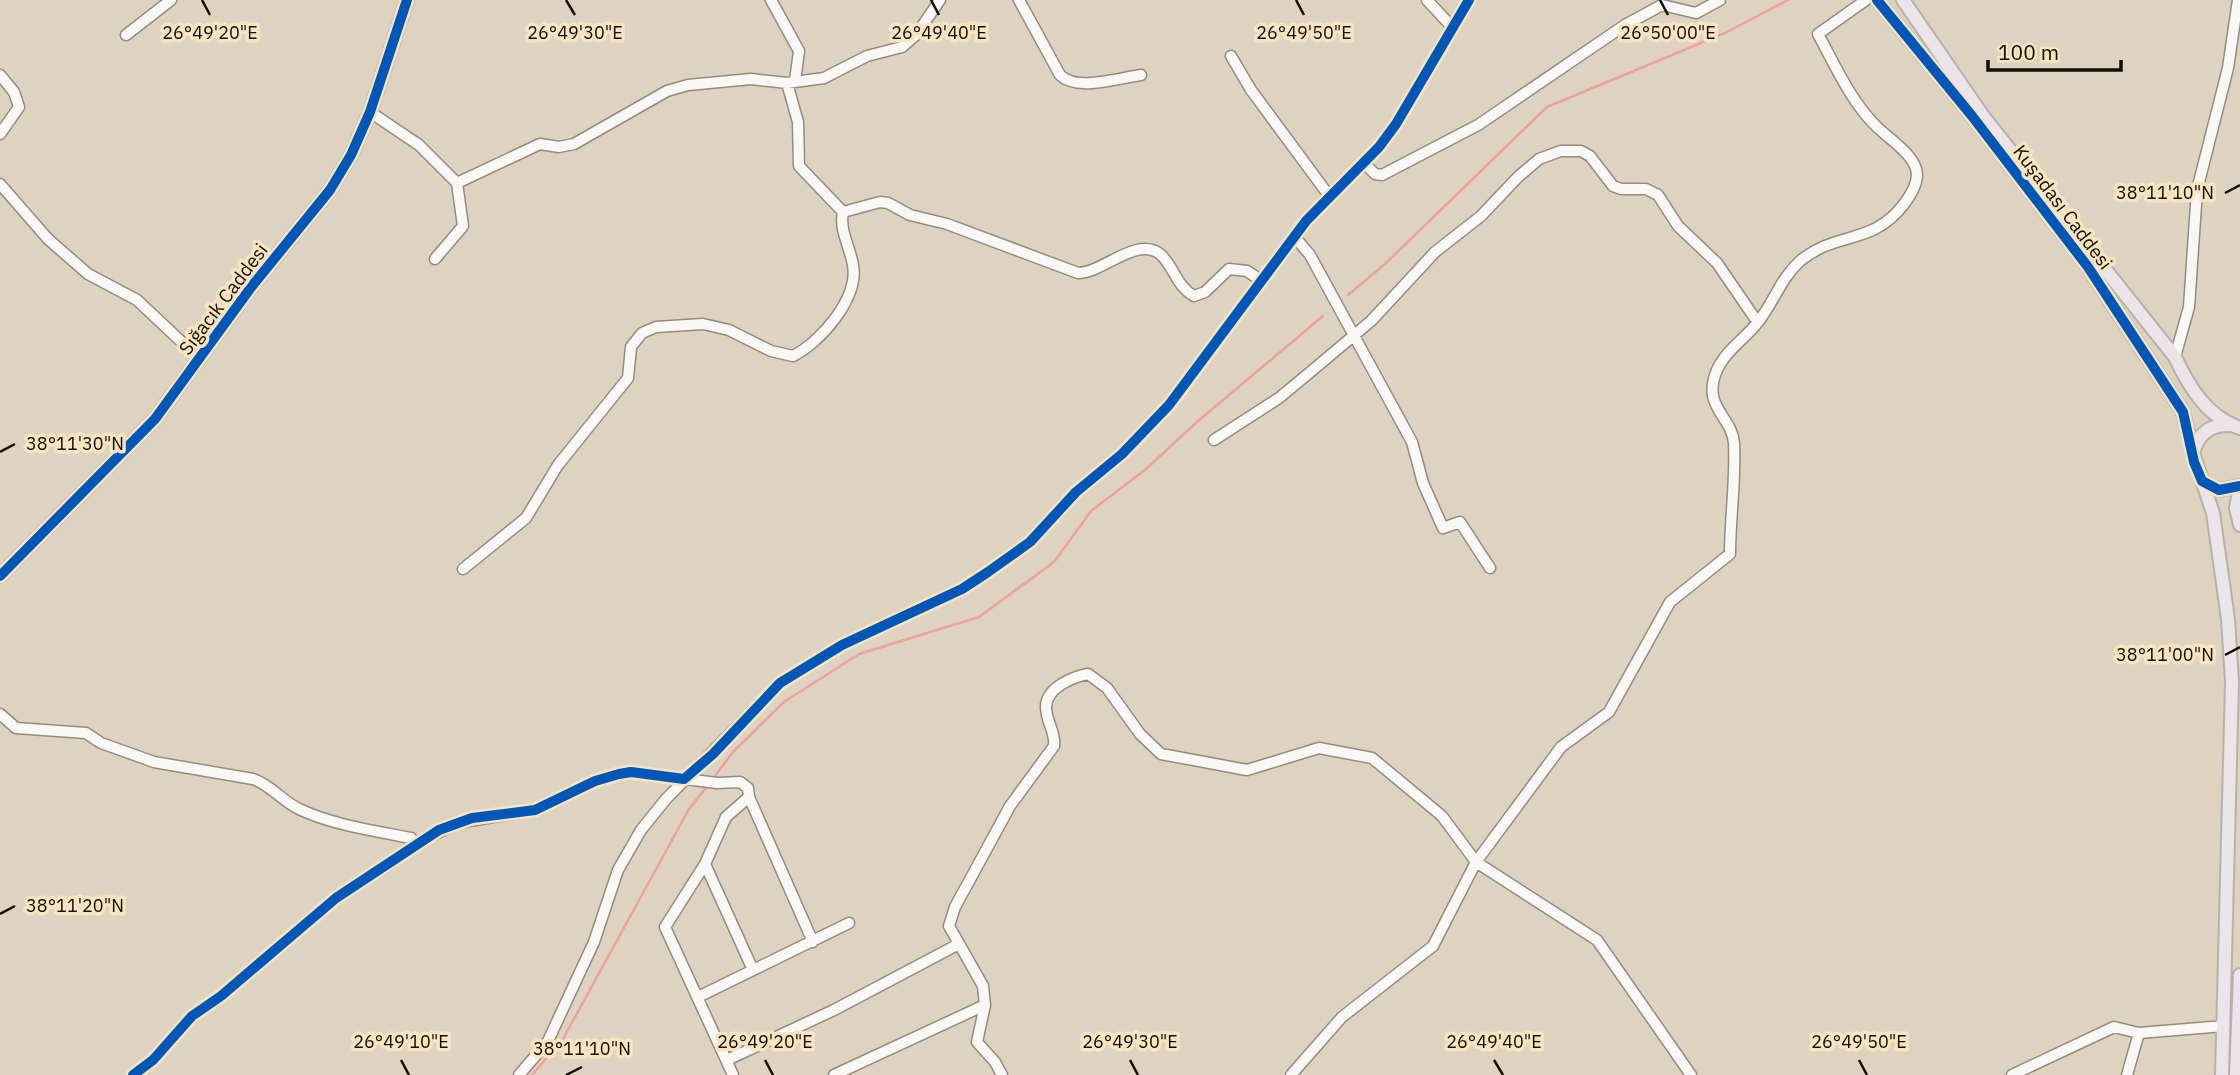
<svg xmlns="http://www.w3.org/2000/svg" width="2240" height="1075" font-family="'IBM Plex Sans',sans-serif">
	<rect width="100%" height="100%" fill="#ddd3c0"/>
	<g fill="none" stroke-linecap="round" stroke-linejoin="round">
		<path stroke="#eea29a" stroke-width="2.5" d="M1348,295L1385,264L1547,107L1725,33L1788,0
			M712,780L733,752L784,702L859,654L979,617L1054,562L1091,511L1146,469L1198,421L1323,316
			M532,1075L563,1039L689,809L708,785"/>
		<g stroke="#948c7d" stroke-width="13">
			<path id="minor" d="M771,0L799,51L795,81
				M1019,0L1060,75C1077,92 1118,78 1141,75
				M1427,0L1453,28
				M126,35L171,0
				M1231,56L1251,90L1330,197
				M0,75L14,92L19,107L0,134
				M370,112L419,145L457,183L463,226L435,259
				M1364,163L1375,174L1382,175L1478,125L1625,25L1662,5L1696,13L1720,0
				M457,183L540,144L559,147L574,144L667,91L688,85L751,79L787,83L824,78L867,56L902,47L916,35L940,0
				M0,184L48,239L88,274L137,300L187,347L202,353
				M843,212L880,202L888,203L910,215L947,224L1078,273C1103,273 1136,236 1160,254C1174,266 1176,286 1194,296L1205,292L1229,269L1247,271L1262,281
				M1294,236L1310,255L1412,442L1423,483L1443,528L1460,522L1490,568
				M2175,357L2189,307L2197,190L2228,68L2238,0
				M1214,440L1279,398L1314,369L1371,321L1435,252L1481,216L1518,177L1539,159L1561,151H1581L1590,156L1613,186L1621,189H1646L1658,195L1678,226L1717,263L1754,317L1760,320
				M463,569L526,518L558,465L628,378L631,347L642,333L656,327L703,324L729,330L771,351L793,356C821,342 859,298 853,265C850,247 839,230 843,212L799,166L798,122L787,83
				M0,714L16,728L86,733L101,743L154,762L253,779C271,785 282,801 299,809C333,825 375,831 411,838L415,844
				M705,864L753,970
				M698,997L849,923
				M985,1005L977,1042L995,1062L1002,1075
				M727,1060L834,1010L957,945
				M133,1075L153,1060L192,1016L221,996L336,898L385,867L415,844L458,823L535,810L595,781L631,772L717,783L740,782L748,788L749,797L813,942
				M519,1075L548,1041L594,942L618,870L641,830L666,799L780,683L842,645L962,589L988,572L1030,542L1076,492L1122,454L1169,405L1306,221L1379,147L1396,124L1469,0
				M733,1075L665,927L705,864L726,817L749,797
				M834,1075L985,1005L983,986L949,926L955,907L1010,806L1054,746C1056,732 1046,722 1046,707C1046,688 1072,677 1088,674L1107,688L1140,734L1161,754L1247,770L1319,748L1372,758L1442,816L1476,862L1597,940L1691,1075
				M1291,1075L1342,1017L1433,946L1476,862L1561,747L1609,712L1670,602L1730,554C1730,518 1736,480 1734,443C1732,416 1701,407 1717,370C1725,351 1746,338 1758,322C1774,302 1781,278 1800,261C1838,230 1872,246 1904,204C1910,196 1917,185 1917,175C1917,156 1889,139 1877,127C1851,102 1835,65 1818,34L1866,0
				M2012,1075L2114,1027L2139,1033L2224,1026
				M2127,1075L2139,1033"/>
		</g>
		<g stroke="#b7b2a9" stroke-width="16">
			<path id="major" d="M1877,0L1972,116L2088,267L2183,412L2193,453
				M1903,0L1983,116L2175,357C2189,387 2207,417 2240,428
				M2202,481L2219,490L2240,486
				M2240,486L2236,508L2240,525
				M0,576L155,419L252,286L330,190L351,155L370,112L407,0
				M2222,1075L2232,682L2228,619L2213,513L2193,453C2198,434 2210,424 2230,425
				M2236,1075L2240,975"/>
		</g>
		<use href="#minor" stroke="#faf8f6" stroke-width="10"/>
		<use href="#major" stroke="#ebe4e9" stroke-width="12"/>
		<g stroke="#f7e4c0" stroke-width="15">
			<path id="cycleway" d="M1877,0L1972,116L2088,267L2183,412L2194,462L2202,481L2219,490L2240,486
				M0,576L155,419L252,286L330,190L351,155L370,112L407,0
				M133,1075L153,1060L192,1016L221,996L336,898L439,830L472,818L535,810L595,781L619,774L631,772L684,779L713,754L780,683L842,645L962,589L988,572L1030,542L1076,492L1122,454L1169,405L1306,221L1379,147L1396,124L1469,0"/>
		</g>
		<use href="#cycleway" stroke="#0057b8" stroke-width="10"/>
	</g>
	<path fill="none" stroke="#140e03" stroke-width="2.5" d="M202,0L210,15M566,0L575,15M931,0L939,15M1296,0L1304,15M1660,0L1668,15M2225,193L2240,185M0,452L15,444M2225,655L2240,647M0,914L15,906M401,1060L409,1075M765,1060L773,1075M1130,1060L1138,1075M1494,1060L1503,1075M1859,1060L1867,1075M566,1075L582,1067"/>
	<g text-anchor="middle" stroke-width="7" stroke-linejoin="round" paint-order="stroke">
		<g font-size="19" fill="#140e03" stroke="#f7e4c0">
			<text transform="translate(2063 207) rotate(53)" y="7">Kuşadası Caddesi</text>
			<text transform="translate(223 299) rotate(-53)" y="7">Sığacık Caddesi</text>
		</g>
	</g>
	<g font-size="18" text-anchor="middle" fill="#140e03" stroke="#f7e4c0" stroke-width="7" stroke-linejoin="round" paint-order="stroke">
		<text x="210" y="39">26°49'20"E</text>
		<text x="575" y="39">26°49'30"E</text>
		<text x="939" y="39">26°49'40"E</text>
		<text x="1304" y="39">26°49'50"E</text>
		<text x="1668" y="39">26°50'00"E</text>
		<text x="2165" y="199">38°11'10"N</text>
		<text x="75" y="450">38°11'30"N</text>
		<text x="2165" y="661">38°11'00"N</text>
		<text x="75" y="912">38°11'20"N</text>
		<text x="401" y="1048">26°49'10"E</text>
		<text x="765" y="1048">26°49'20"E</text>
		<text x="1130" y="1048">26°49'30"E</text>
		<text x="1494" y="1048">26°49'40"E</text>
		<text x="1859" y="1048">26°49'50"E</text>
		<text x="582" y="1055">38°11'10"N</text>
	</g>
	<path d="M1988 60v10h133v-10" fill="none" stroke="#140e03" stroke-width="3.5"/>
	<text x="1998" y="60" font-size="21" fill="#140e03" stroke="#f7e4c0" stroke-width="5" paint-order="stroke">100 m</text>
</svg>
